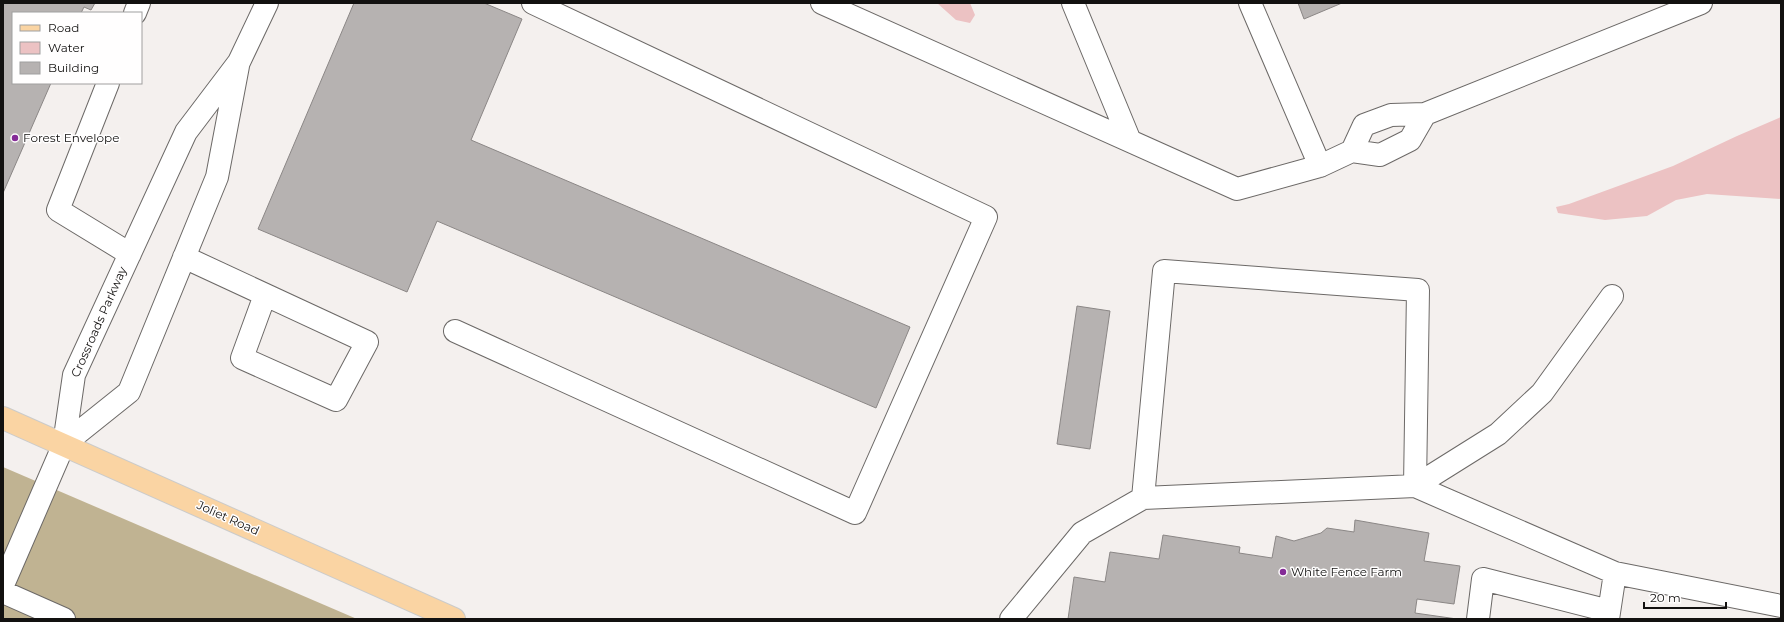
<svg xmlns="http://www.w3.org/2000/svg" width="1784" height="622" font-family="Montserrat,sans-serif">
	<rect width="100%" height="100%" fill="#f4f0ee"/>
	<path fill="#c0b392" d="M3,467L357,619H3Z"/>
	<path fill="#ecc2c3" d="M937,3H970L975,15L970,23L956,20Z
		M1781,117V199L1707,194L1676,200L1647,216L1605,220L1558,213L1556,207L1569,204L1673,166L1737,136Z"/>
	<path fill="#b6b2b1" stroke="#8b8786" d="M3,3H95L91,10L84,7L81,13H13V83H51L3,193Z
		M354,3H484L522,19L471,140L910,327L876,408L437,221L407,292L258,229Z
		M1298,3H1342L1304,19Z
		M1077,306L1110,311L1090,449L1057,444Z
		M1355,520L1429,533L1424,561L1460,566L1454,604L1417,599L1415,613L1457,619H1068L1074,577L1105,582L1110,552L1159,559L1163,535L1240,547L1239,553L1272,558L1276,536L1294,541L1321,533L1327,528L1354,532Z"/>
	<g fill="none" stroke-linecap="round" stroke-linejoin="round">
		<g stroke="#6c6967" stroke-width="24">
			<path id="minor" d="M822,3L1237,189L1320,166L1250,3
				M1073,3L1130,141
				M135,13L139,3
				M108,83L58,210L130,254
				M1425,114L1701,3
				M1320,166L1352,151L1380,155L1410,140L1425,114L1391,115L1364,125L1352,151
				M184,257L367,342L336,400L242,358L265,295
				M455,331L855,513L986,217L533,3
				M64,444L129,392L217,177L238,66
				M1415,486L1498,434L1542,393L1612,296
				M1143,498L1164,271L1418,290L1415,486
				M1615,573L1781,606
				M3,585L64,444L74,375L186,132L239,62L267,3
				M3,592L64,619
				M1011,619L1082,533L1143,498L1415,486L1615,573L1608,619
				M1478,619L1483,579L1609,611"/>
		</g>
		<g stroke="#cbcbca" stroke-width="24">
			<path id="major" d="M3,418L454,619"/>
		</g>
		<use href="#minor" stroke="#fff" stroke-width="22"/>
		<use href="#major" stroke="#fad4a3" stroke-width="22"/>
	</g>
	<g fill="#852b97" stroke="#fffefe" stroke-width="1.5">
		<circle cx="15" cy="138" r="4"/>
		<circle cx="1283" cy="572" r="4"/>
	</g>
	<g text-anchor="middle" stroke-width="3" stroke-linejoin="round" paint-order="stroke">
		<g font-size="12" fill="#121110" stroke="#fffefe" text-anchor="start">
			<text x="23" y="142">Forest Envelope</text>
			<text x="1291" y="576">White Fence Farm</text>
		</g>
		<g font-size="12" fill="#121110" stroke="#fffefe">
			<text transform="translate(99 322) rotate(-66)" y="4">Crossroads Parkway</text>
			<text transform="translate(228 518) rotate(24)" y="4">Joliet Road</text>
		</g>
	</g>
	<rect width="1784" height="622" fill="none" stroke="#121110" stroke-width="8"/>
	<rect x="12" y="12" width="130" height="72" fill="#fffefe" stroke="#a09f9f"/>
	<rect x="20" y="25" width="20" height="6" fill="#fad4a3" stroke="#a09f9f"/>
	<text x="48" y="32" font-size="12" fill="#121110">Road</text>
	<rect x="20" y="42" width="20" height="12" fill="#ecc2c3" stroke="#a09f9f"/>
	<text x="48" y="52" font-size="12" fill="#121110">Water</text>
	<rect x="20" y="62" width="20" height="12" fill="#b6b2b1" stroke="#a09f9f"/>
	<text x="48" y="72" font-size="12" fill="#121110">Building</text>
	<path d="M1644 602v6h82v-6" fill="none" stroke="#121110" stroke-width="2"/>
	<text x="1650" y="602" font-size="12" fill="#121110" stroke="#fffefe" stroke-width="3" paint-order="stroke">20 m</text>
</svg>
